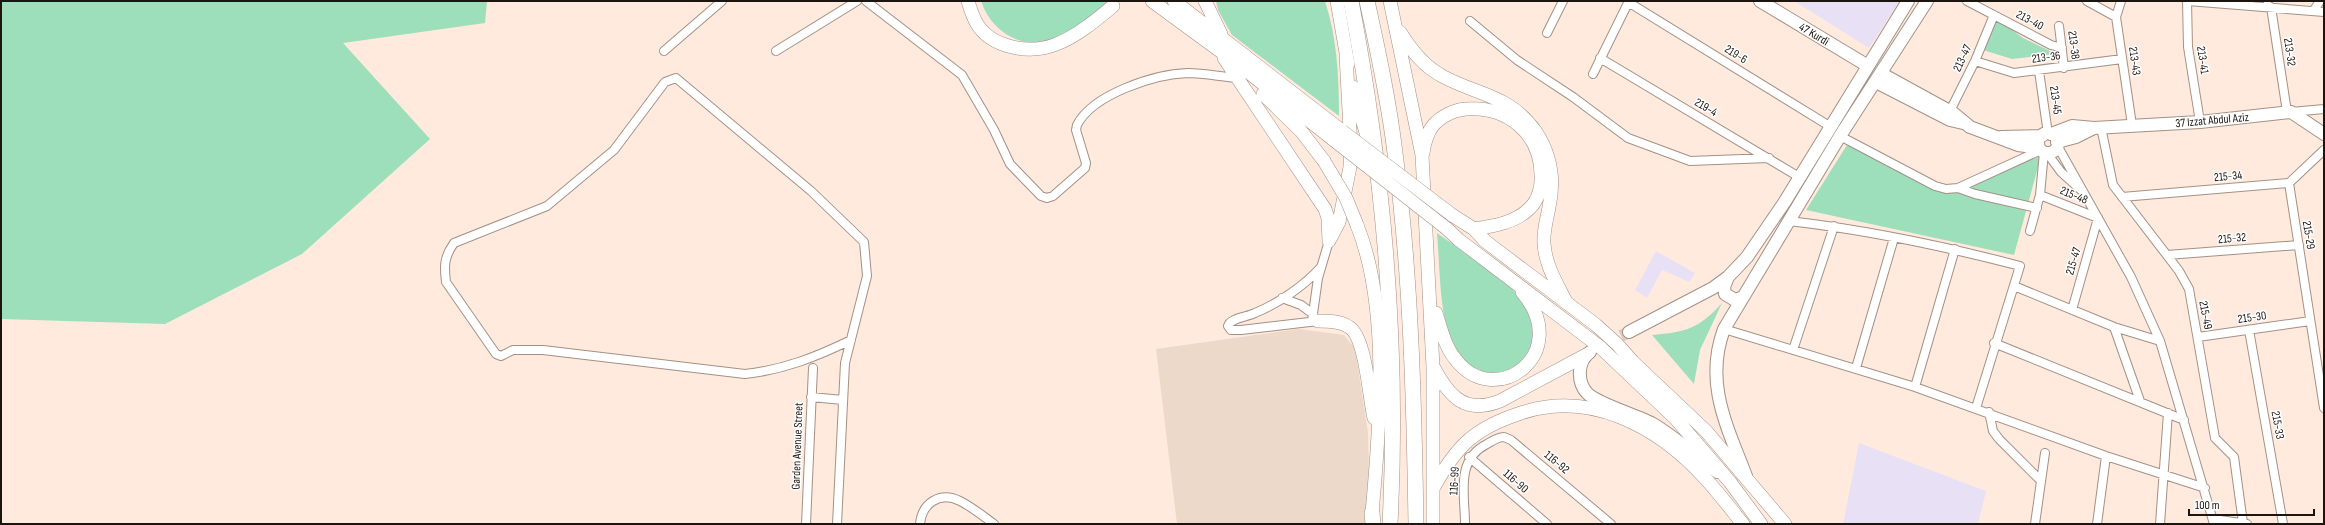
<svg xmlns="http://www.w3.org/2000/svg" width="2325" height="525" font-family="'Sofia Sans Condensed',sans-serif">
	<rect width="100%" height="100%" fill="#ffeadd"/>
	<path fill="#e8e1f6" d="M1794,1H1900L1869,48Z
		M1656,251L1695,273L1689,282L1662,270L1647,298L1635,290Z
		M1859,443L1986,491L1978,524H1843Z"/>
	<path fill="#ecd9ca" d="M1299,329L1344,335L1355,348L1368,433L1369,474L1366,524H1177L1156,349Z"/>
	<path fill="#9ddebb" d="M1,1H487L485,23L343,43L430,139L302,254L165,324L1,319Z
		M981,1H1109C1094,12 1078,27 1062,36C1029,54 992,35 981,1Z
		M1216,1H1325C1337,38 1339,77 1339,116L1232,35L1218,10Z
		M1996,18L2023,38L2056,54L2012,59L1983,50Z
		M1847,145L1946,189L2041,156L2014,255L1806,210Z
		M1437,233C1460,250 1508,279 1522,301C1565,364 1476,404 1451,341C1439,311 1440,266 1437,233Z
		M1722,303L1700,350L1694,384L1652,335C1685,332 1699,329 1722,303Z"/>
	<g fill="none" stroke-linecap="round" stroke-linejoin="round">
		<path stroke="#ddcabe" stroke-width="12" stroke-dasharray="12 6" stroke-linecap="butt" d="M1605,344L1629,332"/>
		<g stroke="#a49185" stroke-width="10">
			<path id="street" d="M866,1L962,75L994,130L1010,164L1041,196L1047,198L1053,196L1085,168L1086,163L1076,130L1077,125C1093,94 1155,74 1188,73C1205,73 1222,77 1238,78
				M1967,1L2051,45L2062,48
				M2087,1L2116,17
				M2121,1L2116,17L2132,125
				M2187,1L2188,47L2200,122
				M2188,1L2324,12
				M1628,2L1831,127
				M2267,5L2271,7L2287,112
				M2314,10L2320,1
				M1470,21L1517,60L1573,97L1628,138L1690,161L1769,158
				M2059,26L2064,68
				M1547,33L1563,1
				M664,51L722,1
				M776,51L857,1
				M1600,58L1799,177
				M1975,61L2014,73L2122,59
				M2039,71L2048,134
				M1593,74L1629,1
				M1950,111L1975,61L1994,15
				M2291,112L2324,109
				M2101,127L2113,185L2179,271L2189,289L2215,438L2234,457L2243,523
				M1840,136L1935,186L1946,189L1958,188L2041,150
				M2057,145L2131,277L2160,341L2214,524
				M2047,153L2061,172L2081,190
				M2289,183L2324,408
				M1958,188L1975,194L2037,208
				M2040,195L2098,218L2072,310
				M2122,197L2289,183L2324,150
				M1789,221C1867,230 1944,246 2020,266L1976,408
				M2030,231L2040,195L2044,152
				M2167,255L2299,245
				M2014,286L2114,327L2160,341
				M1282,298L1301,305L1313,314
				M1312,321L1318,278L1329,241
				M1318,321L1241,330H1231L1228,326C1230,318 1247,317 1255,313C1279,303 1304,286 1321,267
				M2114,327L2140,401
				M1724,329L1915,387L2106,456L2205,488
				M2249,330L2283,524
				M2198,337L2310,321
				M1994,343L2184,420
				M1793,350L1834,226
				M1856,368L1894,238
				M1915,387L1955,249
				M811,397L843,400
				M1989,412L1993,431L1999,439L2039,479
				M1469,457L1547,524
				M2213,519L2247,524
				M806,524L813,368
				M837,524L845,363L867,276L864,242L811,191L676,78L665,82L614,150L547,206L454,243C444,257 444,266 446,282L496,354L501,356L513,350H543L745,374C783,370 816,357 851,340
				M920,524C922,503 940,491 960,501C972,507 983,516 994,524
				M1465,524C1465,494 1455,460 1487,444C1492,441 1498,437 1504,437L1511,440L1611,524
				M2035,524L2045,453
				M2097,524L2106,456
				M2160,524L2168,413"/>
		</g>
		<g stroke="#a49185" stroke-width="14">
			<path id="secondary" d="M1760,1L1868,66
				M1882,74L1953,113L1970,127L2018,145L2039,148
				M1876,82L1950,120L1963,123
				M2038 143a10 10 0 1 1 20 0a10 10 0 1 1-20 0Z
				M2051,134L2072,126L2094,128L2200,122L2291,112L2324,134
				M2001,137L2042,136
				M2057,142L2076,137L2094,128
				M1728,277L1724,287L1725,294L1735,300L1743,297
				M1629,332L1713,288L1728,277L1747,257L1784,203L1908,1
				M1590,352C1577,361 1577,382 1587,393C1597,404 1637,415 1653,424C1676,438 1696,456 1717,472
				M1746,476C1727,426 1704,383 1724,329L1840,136L1927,1"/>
		</g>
		<g stroke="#a49185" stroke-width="14">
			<path id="primary" d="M968,1C970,8 973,17 977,24C992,48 1029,54 1054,45C1076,37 1095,21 1113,6
				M1152,1L1238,64L1335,141
				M1174,1L1342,131
				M1205,1L1221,34
				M1337,1L1348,64
				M1390,1L1422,155L1433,367V524
				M1400,32C1411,50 1424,67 1444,77C1480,96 1510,95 1536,132C1551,155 1555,180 1549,207C1547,219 1543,231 1544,243C1545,264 1556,282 1565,300
				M1224,58L1325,209L1328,218L1329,241
				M1353,87L1370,147
				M1263,94L1301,131L1324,161
				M1423,153C1424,146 1426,138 1429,132C1435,119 1452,110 1466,109C1506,106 1540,132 1541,174C1542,185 1539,199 1530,208C1515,223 1494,226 1474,229
				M1452,215L1474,229L1485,241L1596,325L1617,344L1633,362L1706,431L1785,524
				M1357,225C1390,307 1380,427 1372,513
				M1446,228L1459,240L1600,347L1676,419L1730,482L1761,524
				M1330,239L1339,222L1350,167L1351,148L1346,55
				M1436,313C1441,329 1445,347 1456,360C1496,411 1574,353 1522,292
				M1318,321C1328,321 1340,321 1349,327C1366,337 1369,398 1374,418
				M1434,368C1449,396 1465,415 1500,401L1586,355
				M1434,487C1457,445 1475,428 1521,413C1590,390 1657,426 1704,477C1718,492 1730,508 1743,524"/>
		</g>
		<g stroke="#a49185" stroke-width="16">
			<path id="highway" d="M1351,1C1384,173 1399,349 1390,524
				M1367,1C1378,51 1389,102 1395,153C1411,276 1414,400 1416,524
				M1372,513L1373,524"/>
		</g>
		<use href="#street" stroke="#fff" stroke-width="8"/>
		<use href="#secondary" stroke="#fff" stroke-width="12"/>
		<use href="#primary" stroke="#fff" stroke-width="13"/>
		<use href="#highway" stroke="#fff" stroke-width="15"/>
		<g stroke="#a49185" stroke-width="14" stroke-linecap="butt">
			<path id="primary-bridge" d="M1342,131L1452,215
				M1335,141L1446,228
				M1324,161L1346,198L1357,225"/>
		</g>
		<use href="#primary-bridge" stroke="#fff" stroke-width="13"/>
	</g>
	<g text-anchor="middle" stroke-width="3" stroke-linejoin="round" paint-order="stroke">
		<g font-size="12" fill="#1b140f" stroke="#fff">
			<text transform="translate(2030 20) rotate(28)" y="4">213-40</text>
			<text transform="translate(1814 34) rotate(31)" y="4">47 Kurdi</text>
			<text transform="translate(2074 45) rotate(83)" y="4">213-38</text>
			<text transform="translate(2290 52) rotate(82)" y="4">213-32</text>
			<text transform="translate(1736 54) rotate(32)" y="4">219-6</text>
			<text transform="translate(2046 57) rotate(-7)" y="4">213-36</text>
			<text transform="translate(1962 58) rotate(-65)" y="4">213-47</text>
			<text transform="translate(2203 60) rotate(82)" y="4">213-41</text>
			<text transform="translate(2135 61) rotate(82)" y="4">213-43</text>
			<text transform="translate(2056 100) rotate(82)" y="4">213-45</text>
			<text transform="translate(1706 107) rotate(30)" y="4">219-4</text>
			<text transform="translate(2212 120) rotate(-5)" y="4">37 Izzat Abdul Aziz</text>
			<text transform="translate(2228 176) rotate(-5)" y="4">215-34</text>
			<text transform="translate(2074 195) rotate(22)" y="4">215-48</text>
			<text transform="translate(2309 235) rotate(81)" y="4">215-29</text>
			<text transform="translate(2232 238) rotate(-5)" y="4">215-32</text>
			<text transform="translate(2073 261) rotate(-74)" y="4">215-47</text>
			<text transform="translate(2206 315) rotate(79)" y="4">215-49</text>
			<text transform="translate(2252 317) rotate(-8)" y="4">215-30</text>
			<text transform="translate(2278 425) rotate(80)" y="4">215-33</text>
			<text transform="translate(797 446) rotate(-88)" y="4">Garden Avenue Street</text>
			<text transform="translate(1557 462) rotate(40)" y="4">116-92</text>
			<text transform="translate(1454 481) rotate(-87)" y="4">116-99</text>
			<text transform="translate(1516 481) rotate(41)" y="4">116-90</text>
		</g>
	</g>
	<rect width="2325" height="525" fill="none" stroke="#1b140f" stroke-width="4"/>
	<path d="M2189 509v6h125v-6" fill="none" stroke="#1b140f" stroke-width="2"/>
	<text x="2195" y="509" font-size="12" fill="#1b140f" stroke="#ffffff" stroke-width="3" paint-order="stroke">100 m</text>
</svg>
